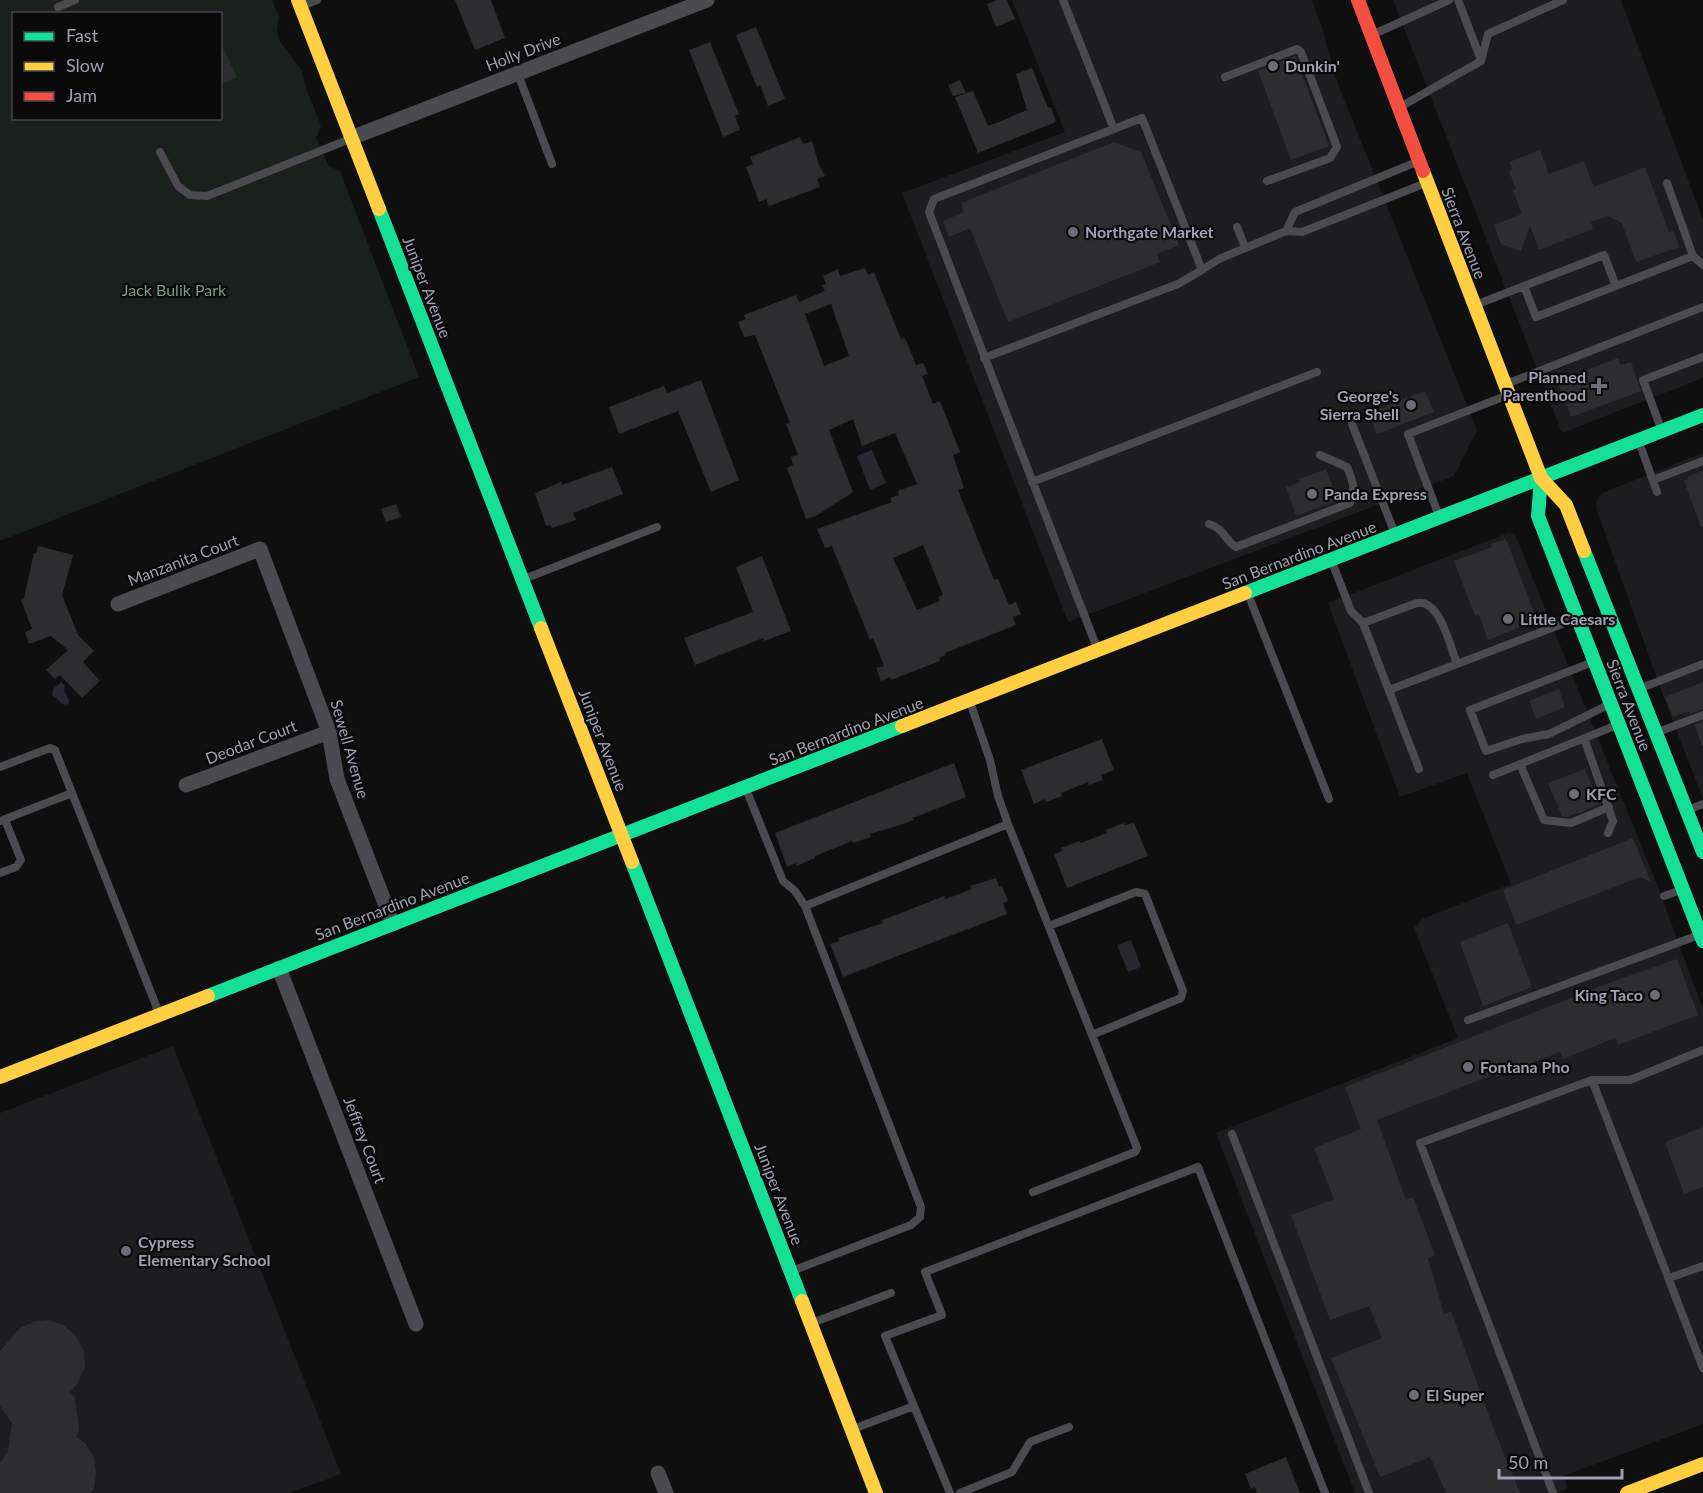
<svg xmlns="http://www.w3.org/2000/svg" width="1703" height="1493" font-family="Lato,sans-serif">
	<rect width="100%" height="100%" fill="#0f0f10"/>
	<path fill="#1d1c1e" d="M1012,0H1312L1323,31L1336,79L1477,430L1454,476L1068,622L902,193L1065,132Z
		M1393,0H1621L1703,220V378L1562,433Z
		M1703,453V799L1664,698L1596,508L1597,498L1602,493Z
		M1508,533L1515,534L1656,882L1703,1009V1424L1563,1476L1568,1488L1557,1493H1355L1216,1133L1458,1038L1414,928L1422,919L1511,884L1467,773L1400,797L1328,603Z
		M173,1046L341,1474L290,1493H0V1113Z"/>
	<path fill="#1a201c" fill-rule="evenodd" d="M0,0H272L279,17L277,31L280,42L301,69L306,88L321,126L316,138L329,166L340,171L419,377L0,541ZM14,14H220V118H14Z"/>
	<path fill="#262832" d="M872,450L886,483L870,490L857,456Z
		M61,682L65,686L64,691L69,700L68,704C60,707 59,698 52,695L53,689Z
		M1131,940L1141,967L1128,972L1117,945Z"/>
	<path fill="#2d2d2f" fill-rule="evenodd" d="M455,0H491L505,38L475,50Z
		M997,0H1007L1015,19L996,27L987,4Z
		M756,27L785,99L768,106L760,85L757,87L736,35Z
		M220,42L237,77L224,83L220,75Z
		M710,42L739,114L735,116L740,130L723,137L689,50Z
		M1295,56L1329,146L1291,160L1258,71Z
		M1032,68L1048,108L1051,107L1056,122L978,153L955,97L973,91L988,126L999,122L1027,110L1016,74Z
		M960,80L966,93L953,96L948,85Z
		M800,137L803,144L812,141L819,165L825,176L817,179L820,187L769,206L766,199L759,202L746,167L753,164L750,157Z
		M1114,142L1141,152L1179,245L1157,254L1160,262L1008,322L970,228L949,237L943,221L964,212L961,203Z
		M1540,150L1549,174L1584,161L1594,187L1645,167L1669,232L1674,231L1679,247L1636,262L1622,223L1608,216L1591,222L1593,229L1539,250L1530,226L1521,251L1501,244L1494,225L1522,214L1513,190L1516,189L1509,171L1512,169L1509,162Z
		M865,268L868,275L874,272L901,339L904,338L907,342L916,365L923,363L928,374L922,376L933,404L940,401L960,452L953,455L964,488L958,490L994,580L998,579L1009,605L1016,602L1021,614L1013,617L1016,625L945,653L946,655L939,658L940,661L891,680L890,677L881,681L876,668L884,666L873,638L870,640L832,546L825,548L817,529L892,502L890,498L899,495L898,491L917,484L895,433L862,446L853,419L829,430L853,492L816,516L806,519L787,468L793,465L791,457L798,455L786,424L790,423L755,335L744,337L738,322L746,319L744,315L796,295L799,302L825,291L822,285L826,284L823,276L838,269L840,276ZM831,304L849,356L824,366L805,314ZM923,545L943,595L938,597L940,601L917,610L893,558Z
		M1618,358L1621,365L1631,362L1641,391L1571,417L1557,381Z
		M701,380L739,480L711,492L678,411L619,434L609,407L664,386L667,393Z
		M1425,391L1434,412L1377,434L1369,413Z
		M612,467L623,494L573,513L576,520L552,528L550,525L546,526L535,493L561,482L562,485Z
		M1326,469L1338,500L1296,516L1286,487L1300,482L1299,479Z
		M1703,470V527H1701L1684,481L1688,479L1687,477Z
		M396,504L401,517L386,522L381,509Z
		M1505,539L1506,541H1507L1537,621L1488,640L1479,615L1475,616L1454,561L1492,547L1491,544Z
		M38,546L73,555L62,595L78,635L94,651L83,662L100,681L82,698L60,675L55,679L46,670L68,650L51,636L29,644L25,632L32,629L21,600L24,598L34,553H36Z
		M762,556L791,631L764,641L763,638L695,665L684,638L753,612L736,567Z
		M1703,682V709L1690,714L1689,711L1673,717L1665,697Z
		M1559,689L1565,707L1536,719L1529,701Z
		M1703,721V745H1702L1694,725Z
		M1102,739L1114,770L1101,775L1103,780L1089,785L1088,782L1061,793L1062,796L1046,802L1045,799L1034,804L1021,770Z
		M954,763L966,797L913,818L914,820L897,826L870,834L871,837L853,843L852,841L815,856V858L797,866L796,863L787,867L775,833Z
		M1585,769L1599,804L1578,814V812L1567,817L1562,816L1548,783Z
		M1124,823L1125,825L1134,823L1148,856L1067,888L1054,854L1062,851L1061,848L1079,841L1081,843L1107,833L1106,830Z
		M1633,838L1651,882L1640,877L1516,925L1503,890Z
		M996,878L999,887L1002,886L1008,901L1003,903L1007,914L843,977L830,944L839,941L838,938L883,923L882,920L901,913L944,896L946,899L972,889L970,886Z
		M1508,923L1532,987L1483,1006L1460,942Z
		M1677,959L1698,1015L1618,1045L1615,1038L1563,1059L1560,1052L1496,1077L1495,1074L1377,1120L1406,1200L1413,1197L1435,1255L1428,1258L1444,1314L1451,1311L1495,1432L1520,1493H1446L1430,1457L1380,1477L1331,1358L1382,1338L1369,1306L1330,1320L1291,1215L1334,1199L1314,1148L1361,1129L1345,1087L1614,981Z
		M1703,1127V1187L1684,1194L1665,1142Z
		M49,1320L65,1326L76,1336L84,1351L85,1367L78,1383L70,1392L75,1398L79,1430L76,1437L86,1444L94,1458L96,1474L94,1488L91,1493H0V1463L8,1451L12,1423L0,1406V1351L20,1328L35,1321Z
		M1286,1457L1300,1493H1257L1255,1487L1251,1489L1245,1474Z"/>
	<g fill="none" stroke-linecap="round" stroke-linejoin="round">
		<path stroke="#4a4a4f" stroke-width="8" d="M1063,0L1114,129
			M1458,0L1481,60
			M302,6L317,0
			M58,7L75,0
			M1374,34L1449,0
			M518,74L552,164
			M1225,77L1297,49L1301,52L1337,147L1330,158L1267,181
			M1400,107L1481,61L1488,34L1563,0
			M160,152L178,186L190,195L207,196L350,139
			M1667,183L1693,256
			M1237,227L1245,247
			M1286,231L1295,212L1419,161
			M1202,270L1219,259L1286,231L1302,232L1426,183
			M1524,286L1604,255L1616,286
			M1478,304L1524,286L1536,317L1693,256L1703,265
			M984,358L1178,284L1202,270L1142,118L934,199L929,212C984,357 1041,503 1097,648
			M1506,384L1703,307
			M1352,424L1395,534
			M1662,431L1643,380L1703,357
			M1639,442L1657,492
			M1653,480L1703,461
			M1032,482L1317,372
			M1439,516L1408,434L1508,395
			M1209,524C1226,530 1223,539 1236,547L1350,503C1356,489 1353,481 1347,467L1320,455
			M1332,562L1351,611L1363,623L1419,769
			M524,579L657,527
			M1248,594L1329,799
			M1363,623L1417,603C1440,599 1450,646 1457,664L1575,619
			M1593,662L1470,710L1486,751L1522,739L1549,734L1608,705
			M1641,688L1703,664
			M1389,690L1457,664
			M970,702L990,760L998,796L1008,824L1137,1148L1135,1152L1033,1192
			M1658,732L1703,715
			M1584,738L1613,821L1608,833
			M1520,764L1544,820L1571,823L1609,807
			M0,767L50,748L55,750L159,1013
			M1493,775L1617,725
			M746,789L783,881L795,891L805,906L921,1207L920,1217L911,1225L792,1271
			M1688,810L1703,804
			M0,821L72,793
			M0,873L16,867L21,860L5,820
			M1664,896L1681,890
			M805,906L1008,824
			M1049,926L1136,892L1145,894L1183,991L1181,998L1092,1035
			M1468,1020L1699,935
			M1592,1080H1630L1703,1050
			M1232,1134L1369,1493
			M1669,1278L1703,1266
			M812,1323L891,1293
			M853,1429L914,1406
			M950,1493L885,1336L942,1315L925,1272L1198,1167L1325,1493
			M960,1493L1012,1472L1030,1442L1069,1427
			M1553,1493L1420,1143L1592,1080L1703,1368"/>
		<path stroke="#4a4a4f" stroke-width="15" d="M351,138L707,0
			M118,604L260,549L329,732L337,779L393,924
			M186,785L329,732
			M279,968L416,1324
			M658,1473L666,1493"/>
		<path stroke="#16e098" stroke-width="14" d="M379,209L541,628
			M1541,478L1538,516L1703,941
			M1584,551L1703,852
			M1245,593L1703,415
			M632,862L802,1301
			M208,996L902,726"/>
		<path stroke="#ffcf43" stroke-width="14" d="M298,0L379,209
			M1423,171L1541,478L1566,505L1584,551
			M541,628L632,862
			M902,726L1245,593
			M0,1077L208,996
			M802,1301L876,1493
			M1627,1493L1703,1464"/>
		<path stroke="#f24e42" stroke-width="14" d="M1358,0L1423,171"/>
	</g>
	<g fill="#6d6d79" stroke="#0a0a0b" stroke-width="2">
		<circle cx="1273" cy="66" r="6"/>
		<circle cx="1073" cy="232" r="6"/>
		<path d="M1596 377h6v6h6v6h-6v6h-6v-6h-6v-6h6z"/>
		<circle cx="1411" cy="405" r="6"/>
		<circle cx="1312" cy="494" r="6"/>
		<circle cx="1508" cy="619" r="6"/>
		<circle cx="1574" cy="794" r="6"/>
		<circle cx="1655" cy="995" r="6"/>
		<circle cx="1468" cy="1067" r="6"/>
		<circle cx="126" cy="1251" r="6"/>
		<circle cx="1414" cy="1395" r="6"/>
	</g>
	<g text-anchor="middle" stroke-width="4.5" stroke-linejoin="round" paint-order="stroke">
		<g font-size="16" fill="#a0a0b1" stroke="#0a0a0b">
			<text transform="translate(523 52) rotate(-21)" y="6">Holly Drive</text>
			<text transform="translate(1464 233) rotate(69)" y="6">Sierra Avenue</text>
			<text transform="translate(427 287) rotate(69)" y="6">Juniper Avenue</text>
			<text transform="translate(1299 555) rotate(-21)" y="6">San Bernardino Avenue</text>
			<text transform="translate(183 560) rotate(-21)" y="6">Manzanita Court</text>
			<text transform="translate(1629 705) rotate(69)" y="6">Sierra Avenue</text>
			<text transform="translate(846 731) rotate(-21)" y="6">San Bernardino Avenue</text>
			<text transform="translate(603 740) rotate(69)" y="6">Juniper Avenue</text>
			<text transform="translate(251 742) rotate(-21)" y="6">Deodar Court</text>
			<text transform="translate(350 749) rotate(74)" y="6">Sewell Avenue</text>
			<text transform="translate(392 906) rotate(-21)" y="6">San Bernardino Avenue</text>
			<text transform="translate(365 1140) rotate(69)" y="6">Jeffrey Court</text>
			<text transform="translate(779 1194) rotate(69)" y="6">Juniper Avenue</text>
		</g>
		<g font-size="16" font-weight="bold" fill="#a0a0b1" stroke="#0a0a0b" text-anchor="start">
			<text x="1285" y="72">Dunkin'</text>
			<text x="1085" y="238">Northgate Market</text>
			<text x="1586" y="383" text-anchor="end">Planned<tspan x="1586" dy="18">Parenthood</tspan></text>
			<text x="1399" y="402" text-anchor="end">George's<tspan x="1399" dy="18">Sierra Shell</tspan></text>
			<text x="1324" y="500">Panda Express</text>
			<text x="1520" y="625">Little Caesars</text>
			<text x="1586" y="800">KFC</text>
			<text x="1643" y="1001" text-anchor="end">King Taco</text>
			<text x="1480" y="1073">Fontana Pho</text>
			<text x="138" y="1248">Cypress<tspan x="138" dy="18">Elementary School</tspan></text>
			<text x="1426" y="1401">El Super</text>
		</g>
		<g font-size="16" fill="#779d84" stroke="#0a0a0b">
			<text x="174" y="296">Jack Bulik Park</text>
		</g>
	</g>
	<rect x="12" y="12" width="210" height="108" fill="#0a0a0b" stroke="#46464d" stroke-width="1.5"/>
	<rect x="24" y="32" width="30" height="9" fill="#16e098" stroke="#46464d" stroke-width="1.5"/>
	<text x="66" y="42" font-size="18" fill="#a0a0b1">Fast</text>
	<rect x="24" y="62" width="30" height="9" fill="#ffcf43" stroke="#46464d" stroke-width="1.5"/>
	<text x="66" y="72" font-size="18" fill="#a0a0b1">Slow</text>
	<rect x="24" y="92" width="30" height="9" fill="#f24e42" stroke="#46464d" stroke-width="1.5"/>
	<text x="66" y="102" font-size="18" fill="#a0a0b1">Jam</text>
	<path d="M1499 1469v9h123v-9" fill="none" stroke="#a0a0b1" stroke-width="3"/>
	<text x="1508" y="1469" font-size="18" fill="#a0a0b1" stroke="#0a0a0b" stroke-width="4.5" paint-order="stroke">50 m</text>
</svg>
